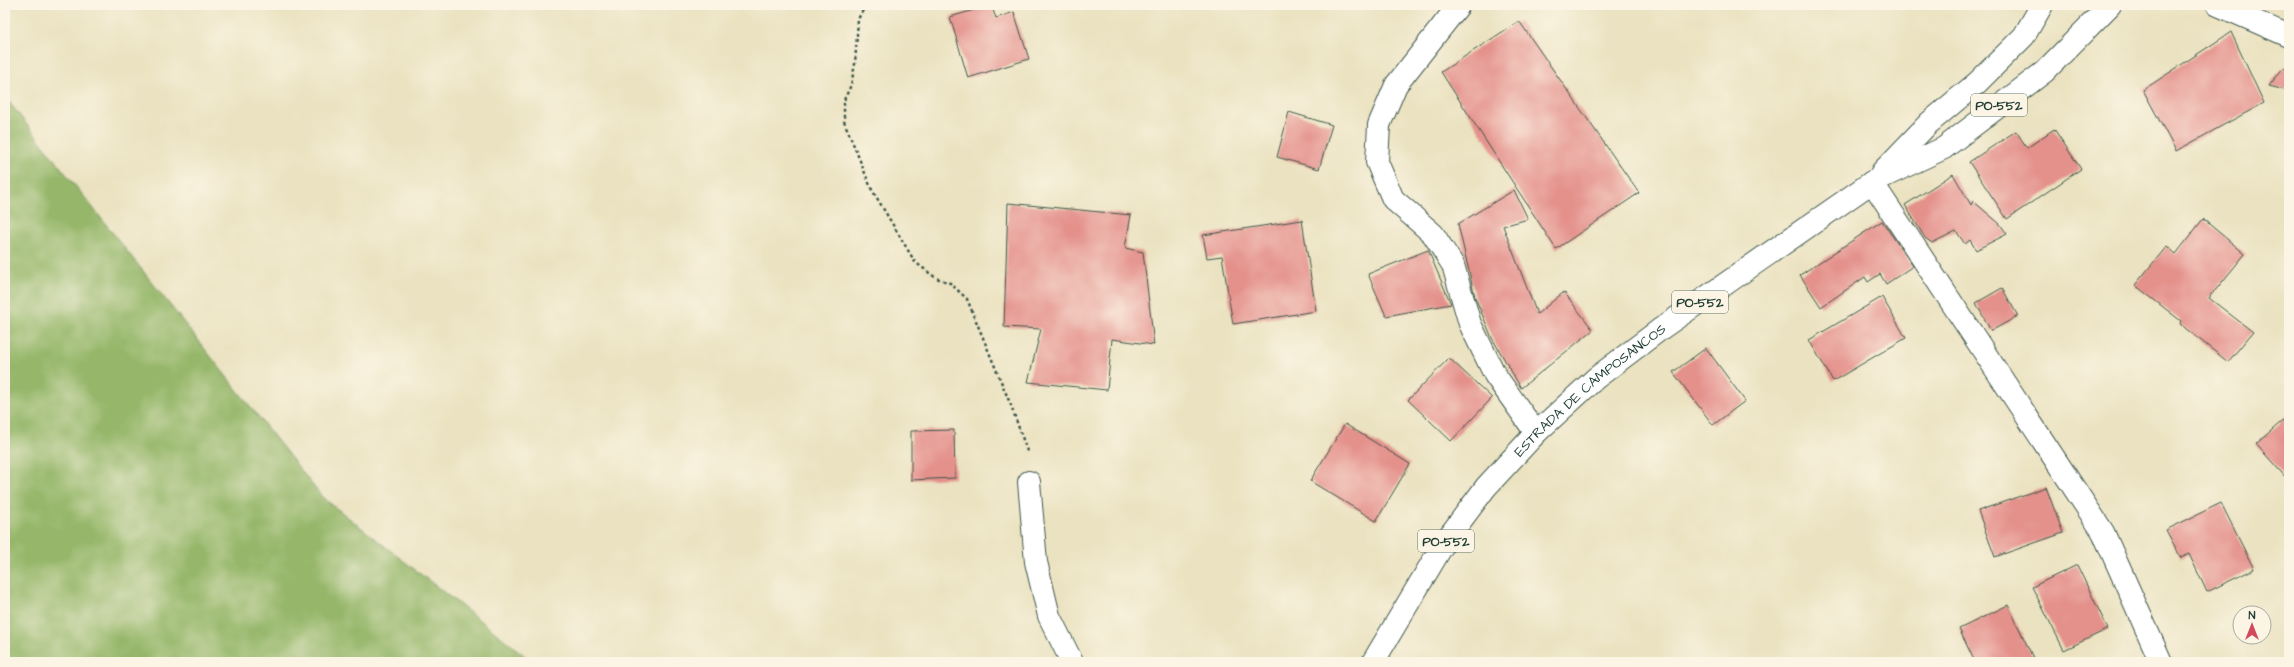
<svg xmlns="http://www.w3.org/2000/svg" width="2294" height="667" font-family="'Architects Daughter',sans-serif">
	<rect width="100%" height="100%" fill="#fcf5e5"/>
	<filter id="ink" filterUnits="userSpaceOnUse"><feTurbulence type="fractalNoise" baseFrequency=".025" numOctaves="2"/><feDisplacementMap in="SourceGraphic" scale="8" xChannelSelector="R" yChannelSelector="G"/><feConvolveMatrix kernelMatrix="1 2 1 2 8 2 1 2 1" color-interpolation-filters="sRGB"/></filter>
	<filter id="wash" filterUnits="userSpaceOnUse"><feTurbulence type="fractalNoise" baseFrequency=".012" numOctaves="4" result="noise"/><feDisplacementMap in="SourceGraphic" scale="16" xChannelSelector="R" yChannelSelector="G"/><feGaussianBlur stdDeviation="0.9" result="paint"/><feColorMatrix in="noise" values="0 0 0 0 0 0 0 0 0 0 0 0 0 0 0 0 0 1.4 0 .05"/><feComposite in="paint" operator="in"/></filter>
	<g filter="url(#wash)">
		<rect width="100%" height="100%" fill="#eae2c0"/>
		<path fill="#96b76b" stroke="#5a7a50" d="M5,97L322,497L533,662H5Z"/>
		<g id="blocks">
			<path fill="#e4908b" d="M991,5L996,18L1014,12L1029,59L968,78L950,17Z
				M1519,21L1639,193L1556,249L1441,72Z
				M2231,32L2264,103L2176,151L2143,90Z
				M2283,68L2289,70V91L2269,86Z
				M1289,112L1332,125L1319,169L1277,157Z
				M2054,129L2081,169L2007,219L1969,162L2016,131L2027,148Z
				M1953,174L1971,205L1973,201L2000,224L2007,234L1976,250L1970,240L1965,244L1956,231L1932,243L1925,238L1905,205Z
				M1514,190L1528,219L1503,226L1537,314L1564,292L1593,330L1521,388L1492,338L1475,297L1458,224Z
				M1008,203L1131,215L1125,248L1143,252L1154,345L1112,339L1107,390L1028,382L1041,329L1004,327Z
				M2203,219L2245,254L2209,298L2253,332L2228,362L2180,324L2181,321L2135,285L2167,246L2176,254Z
				M1302,220L1316,311L1233,324L1222,256L1207,258L1203,235Z
				M1882,221L1913,266L1886,284L1880,274L1868,282L1865,277L1821,307L1800,275Z
				M1428,250L1451,304L1386,316L1368,274Z
				M2002,288L2018,316L1991,331L1976,303Z
				M1882,297L1906,338L1833,381L1809,340Z
				M1706,348L1745,401L1713,425L1673,372Z
				M1449,358L1492,398L1451,441L1408,400Z
				M2288,416L2289,417V481L2256,444Z
				M1345,424L1410,464L1376,521L1310,481Z
				M954,430L955,478L911,480V431Z
				M2046,487L2063,533L1995,557L1978,511Z
				M2221,503L2254,569L2207,592L2189,554L2181,558L2166,530Z
				M2077,565L2108,629L2064,650L2032,587Z
				M2008,605L2035,662H1975L1959,629Z"/>
		</g>
	</g>
	<g filter="url(#ink)">
		<use href="#blocks" fill-opacity="0" stroke="#3d5649" stroke-width="1"/>
		<g fill="none" stroke-linecap="round" stroke-linejoin="round">
			<g stroke="#3d5649" stroke-width="24">
				<path id="minor" d="M1459,5L1396,85L1379,125L1377,162L1393,199L1433,234L1453,265L1470,324L1495,375L1536,433
					M2218,5L2289,36
					M1872,182L2103,532L2161,662
					M1029,482L1036,562L1049,616L1072,662"/>
			</g>
			<g stroke="#3d5649" stroke-width="24">
				<g id="major">
					<path d="M1882,172L1929,123L1978,82L2024,36L2042,5"/>
					<path id="s1" d="M1373,662L1444,543L1486,487L1536,433L1596,378L1662,328L1872,182L1944,148L2044,72L2110,5"/>
				</g>
			</g>
			<path stroke="#3d5649" stroke-width="2.5" stroke-dasharray="3 3" stroke-linecap="butt" d="M866,5L858,19L855,64L851,85L844,100V121L871,188L915,262L936,278L950,283L967,299L1012,408L1028,454"/>
			<use href="#minor" stroke="#fff" stroke-width="22"/>
			<use href="#major" stroke="#fff" stroke-width="22"/>
		</g>
	</g>
	<g text-anchor="middle" stroke-width="3" stroke-linejoin="round" paint-order="stroke">
		<g fill="#fcf5e5" stroke="#617469" stroke-width="1">
			<rect x="1971" y="94" width="56" height="22" rx="3"/>
			<rect x="1672" y="291" width="56" height="22" rx="3"/>
			<rect x="1418" y="530" width="56" height="22" rx="3"/>
		</g>
		<g font-size="13" font-weight="bold" fill="#1f3d34">
			<text x="1999" y="110">PO-552</text>
			<text x="1700" y="307">PO-552</text>
			<text x="1446" y="546">PO-552</text>
		</g>
		<g font-size="14" fill="#1f3d34" stroke="#fcf5e5">
			<text dy="5" stroke="none"><textPath href="#s1" startOffset="351">ESTRADA DE CAMPOSANCOS</textPath></text>
		</g>
	</g>
	<rect width="2294" height="667" fill="none" stroke="#fcf5e5" stroke-width="20"/>
	<g transform="translate(2252 625)"><circle r="19" fill="#fcf5e5" stroke="#a4ab9e"/>
	<path d="M0-3L7 15L0 10L-7 15Z" fill="#d1495b"/>
	<text y="-6" font-size="11" font-weight="bold" text-anchor="middle" fill="#1f3d34">N</text>
	</g>
</svg>
